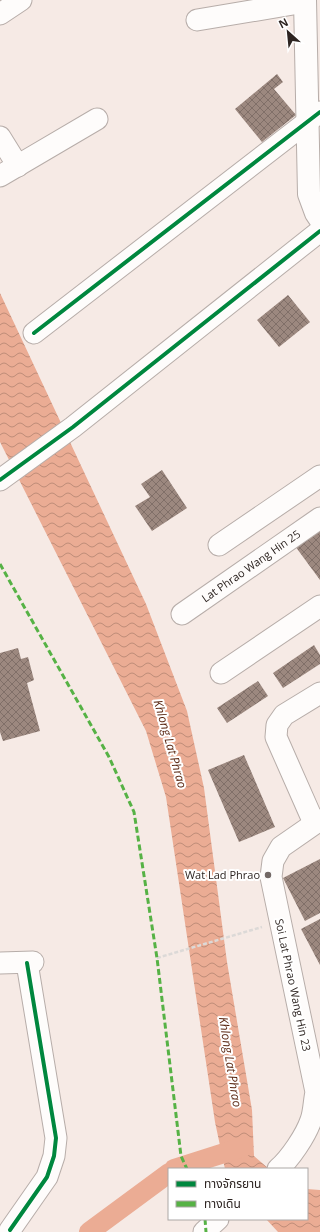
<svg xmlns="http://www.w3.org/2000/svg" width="320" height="1232" font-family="'Open Sans','Noto Sans Thai',sans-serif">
	<defs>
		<pattern id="water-waves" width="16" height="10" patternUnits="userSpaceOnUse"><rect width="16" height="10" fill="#ebac94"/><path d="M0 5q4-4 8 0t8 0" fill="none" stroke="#bf8c78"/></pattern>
		<pattern id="building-cross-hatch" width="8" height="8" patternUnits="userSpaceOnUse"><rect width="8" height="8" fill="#9c887f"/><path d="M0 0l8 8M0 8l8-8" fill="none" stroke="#806f68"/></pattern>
	</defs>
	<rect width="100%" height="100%" fill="#f6eae5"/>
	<path fill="url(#water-waves)" d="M0,293L146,604L187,711L204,788L227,962L252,1110L254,1156L269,1169H225L215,1122L166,797L146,731L0,442Z
		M307,1189L320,1190V1232H278L266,1219H307Z"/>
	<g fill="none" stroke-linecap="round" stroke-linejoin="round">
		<path stroke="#ebac94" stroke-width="20" d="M174,1169L243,1147
			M89,1232L169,1173"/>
	</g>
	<path fill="url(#building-cross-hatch)" d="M277,74L283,82L274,89L296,115L262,142L235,109Z
		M288,295L310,322L279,347L257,320Z
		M162,470L187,508L152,531L135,506L150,497L141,484Z
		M320,528V580L295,546Z
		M314,645L320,655V664L283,688L273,673Z
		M18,648L21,659L28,657L34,680L27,683L40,731L3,741L0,732V653Z
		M258,681L268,696L227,723L217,708Z
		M244,755L275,827L239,842L208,770Z
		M320,859V913L305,921L283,878Z
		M320,919V965L301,929Z"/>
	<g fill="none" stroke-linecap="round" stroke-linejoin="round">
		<g stroke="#b7ada9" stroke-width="23">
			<g id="minor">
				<path d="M0,14L21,0"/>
				<path d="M197,20L305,2"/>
				<path d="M0,137L18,166"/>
				<path d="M0,176L97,119"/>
				<path d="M34,333L320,112"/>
				<path d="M0,480L73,427L320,231"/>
				<path d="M219,545L320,476"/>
				<path id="s1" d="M182,614L320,518"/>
				<path d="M221,673L320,606"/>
				<path d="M314,823L276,737L277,725L284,715L320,693"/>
				<path d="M0,963L33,962"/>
				<path d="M278,1169C290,1159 306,1135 311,1120C314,1112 314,1101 316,1092L271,877L273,861L281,847L320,820"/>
				<path d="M10,1230L47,1177L54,1156L56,1138L27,963"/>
				<path d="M204,1232L218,1219"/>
			</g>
		</g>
		<g stroke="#b7ada9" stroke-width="24">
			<path id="major" d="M305,0L309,194L316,213L320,219"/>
		</g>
		<path stroke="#dcd9d7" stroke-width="2.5" stroke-dasharray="4 2" stroke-linecap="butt" d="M157,958L262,927"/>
		<use href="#minor" stroke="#fefcfb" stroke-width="21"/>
		<use href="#major" stroke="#fefcfb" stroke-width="22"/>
		<path stroke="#56b245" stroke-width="3" stroke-dasharray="6 3" stroke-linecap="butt" d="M0,564L109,757L134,812L157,958L181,1156L187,1169
			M205,1219L206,1232"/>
		<g stroke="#fff" stroke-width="6">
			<path id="cycleway" d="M34,333L320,112
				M0,480L73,427L320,231
				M10,1230L47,1177L54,1156L56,1138L27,963"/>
		</g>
		<use href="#cycleway" stroke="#00873e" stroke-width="4"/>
	</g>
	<circle fill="#736966" stroke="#fff" stroke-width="1.5" cx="268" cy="875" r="4"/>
	<g text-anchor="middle" stroke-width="4" stroke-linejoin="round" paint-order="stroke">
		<g font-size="11" fill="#2d2421" stroke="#fff">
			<text dy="4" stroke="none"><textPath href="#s1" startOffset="84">Lat Phrao Wang Hin 25</textPath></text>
			<text transform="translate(293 985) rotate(78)" y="4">Soi Lat Phrao Wang Hin 23</text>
		</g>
		<g font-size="11" fill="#2d2421" stroke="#fff" text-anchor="end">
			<text x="260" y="879">Wat Lad Phrao</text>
		</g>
		<g font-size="12" font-style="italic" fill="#541f09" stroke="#fff">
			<text transform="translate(170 744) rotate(74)" y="4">Khlong Lat Phrao</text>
			<text transform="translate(230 1062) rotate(81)" y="4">Khlong Lat Phrao</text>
		</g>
	</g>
	<rect x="168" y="1168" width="140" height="52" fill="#ffffff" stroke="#aba7a6"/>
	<rect x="176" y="1181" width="20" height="6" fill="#00873e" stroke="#aba7a6"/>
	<text x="204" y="1188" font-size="12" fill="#2d2421">ทางจักรยาน</text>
	<rect x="176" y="1201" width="20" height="6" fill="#56b245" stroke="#aba7a6"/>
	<text x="204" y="1208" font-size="12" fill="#2d2421">ทางเดิน</text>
	<g transform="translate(288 32) rotate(333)" stroke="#ffffff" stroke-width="3" paint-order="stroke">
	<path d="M0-3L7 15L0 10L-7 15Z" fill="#2d2421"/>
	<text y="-6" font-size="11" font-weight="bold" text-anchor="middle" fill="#2d2421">N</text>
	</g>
</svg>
